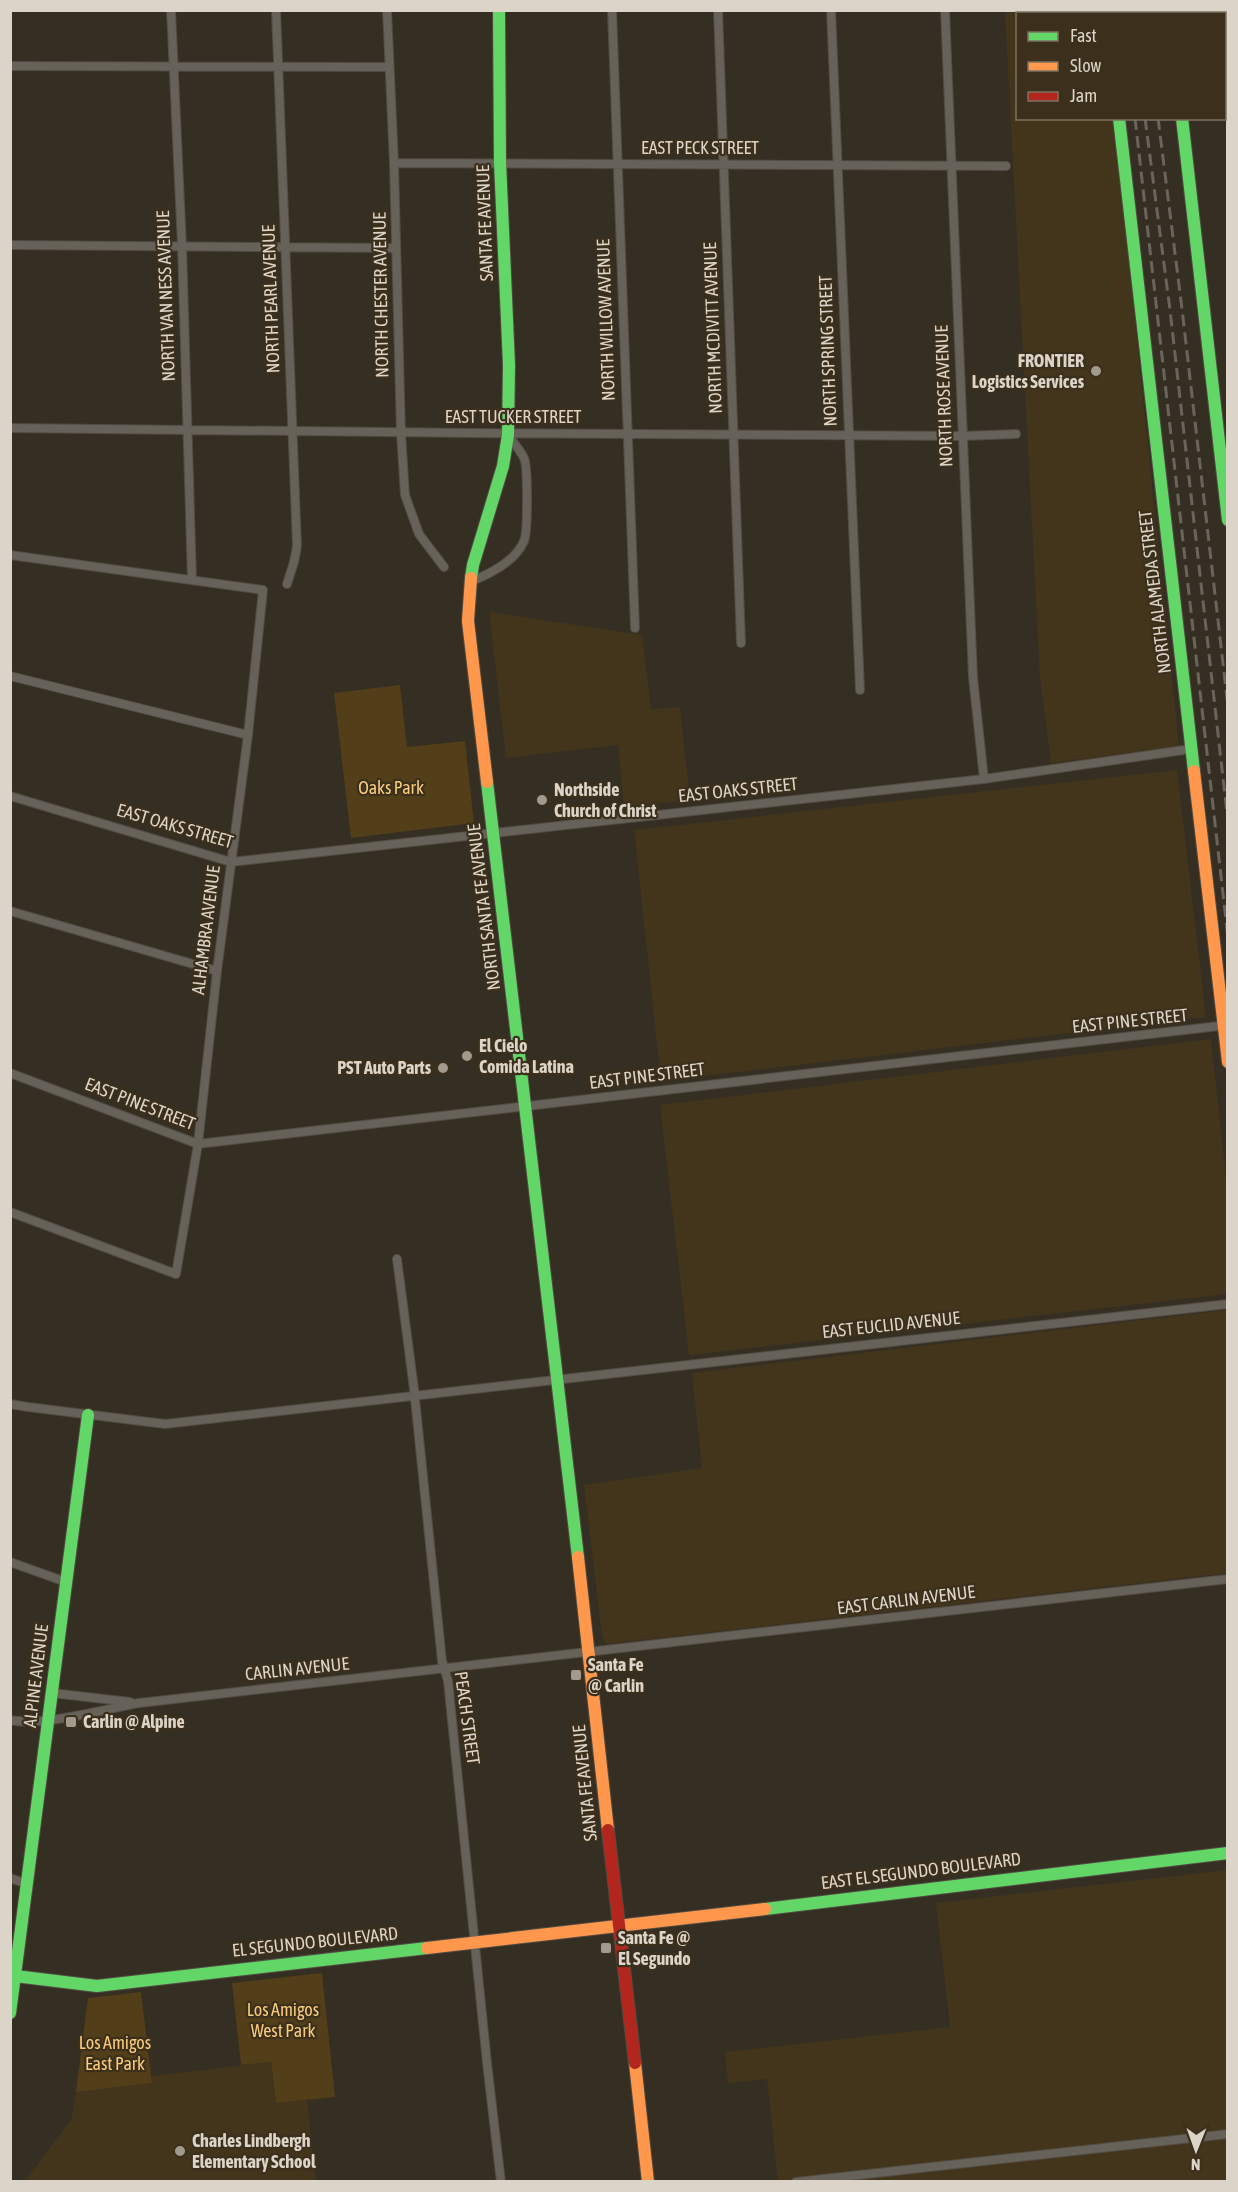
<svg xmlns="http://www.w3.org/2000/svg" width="1238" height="2192" font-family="'Asap Condensed',sans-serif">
	<rect width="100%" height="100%" fill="#352e23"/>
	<path fill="#43351c" d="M1005,11H1103V13L1018,14V118L1114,119L1179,746L1051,763L1040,678Z
		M489,612L642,635L651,709L680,707L690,800L624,807L618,745L506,758Z
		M1177,770L1206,1017L661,1081L634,830Z
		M1211,1039L1227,1188V1294L689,1355L660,1105Z
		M1227,1310V1573L606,1644L602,1636L584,1485L702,1468L692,1373Z
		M1227,1870V2181H778L767,2079L728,2083L725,2052L950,2027L936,1903Z
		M271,2062L276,2103L307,2100L316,2181L24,2182L71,2120L76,2092L151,2083V2076Z"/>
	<path fill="#523e19" d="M400,685L407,747L465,741L474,823L351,838L334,693Z
		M322,1973L335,2097L276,2103L271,2062L241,2065L232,1983Z
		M141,1992L152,2083L76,2092L88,1998Z"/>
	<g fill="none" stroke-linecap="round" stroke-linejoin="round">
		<g stroke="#524b41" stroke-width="10">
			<path id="street" d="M171,10L182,246L192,580
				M276,10L297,546L294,562L287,584
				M387,10L394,163L401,433L405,495L419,534L444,567
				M612,10L635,628
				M718,10L741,643
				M831,10L860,690
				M945,10L973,677L984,779
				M10,66L389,67
				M394,163L1006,166
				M10,245L396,248
				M10,428C328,431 645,436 963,436L1016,434
				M10,555L263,590L248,735L217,971L198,1144L176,1274L10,1212
				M470,582C489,574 515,562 524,541C528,532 528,466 524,458C520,450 513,442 508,435
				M10,676L248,735
				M10,796L231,862L984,779L1191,749
				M10,911L217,971
				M10,1073L198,1144L1228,1025
				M397,1259L414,1389L442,1661L448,1681L487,2063L501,2182
				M10,1404L28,1407L165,1424L1228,1304
				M10,1562L66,1582
				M52,1693L130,1702
				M10,1720C42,1727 106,1709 139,1703L1228,1579
				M10,1878L27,1884
				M796,2182L1228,2134"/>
		</g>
		<g stroke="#524b41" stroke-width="14">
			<path id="fast" d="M1107,10V14
				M1170,10V14
				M1119,118L1194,771
				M1182,118L1228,520
				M471,578L473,565L503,466L508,435L509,365L500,162L499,10
				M487,782L578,1557
				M765,1909L1228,1853
				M15,1976L97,1986L427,1948
				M10,2013L88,1415"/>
		</g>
		<g stroke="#524b41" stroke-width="14">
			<path id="slow" d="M471,578L468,621L487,782
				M1194,771L1228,1062
				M578,1557L608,1830
				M427,1948L765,1909
				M635,2063L648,2182"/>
		</g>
		<g stroke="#524b41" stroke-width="14">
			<path id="jam" d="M608,1830L635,2063"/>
		</g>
		<use href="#street" stroke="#666159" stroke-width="8"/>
		<use href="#fast" stroke="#63d668" stroke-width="12"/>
		<use href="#slow" stroke="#ff974d" stroke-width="12"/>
		<use href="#jam" stroke="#b3261e" stroke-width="12"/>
		<path stroke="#6a645d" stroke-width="3" stroke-dasharray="12 6" stroke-linecap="butt" d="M1125,10V14
			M1143,10L1144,14
			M1135,118L1228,938
			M1145,118L1170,310L1228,822
			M1158,118L1182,309L1228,707"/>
	</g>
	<g fill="#a29a8e" stroke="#3c301c" stroke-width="2">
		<circle cx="1096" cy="371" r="6"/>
		<circle cx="542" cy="800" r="6"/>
		<circle cx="467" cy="1056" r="6"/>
		<circle cx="443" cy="1068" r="6"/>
		<rect x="570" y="1669" width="12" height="12" rx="3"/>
		<rect x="65" y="1716" width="12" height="12" rx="3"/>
		<rect x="600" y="1942" width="12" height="12" rx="3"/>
		<circle cx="180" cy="2151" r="6"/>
	</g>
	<g text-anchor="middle" stroke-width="4.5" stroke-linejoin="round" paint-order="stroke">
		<g font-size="18" fill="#dcd4c8" stroke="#3c301c">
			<text x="700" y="154">EAST PECK STREET</text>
			<text transform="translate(485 223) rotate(-92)" y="6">SANTA FE AVENUE</text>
			<text transform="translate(381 295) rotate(-91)" y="6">NORTH CHESTER AVENUE</text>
			<text transform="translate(166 296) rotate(-92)" y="6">NORTH VAN NESS AVENUE</text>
			<text transform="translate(271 299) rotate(-92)" y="6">NORTH PEARL AVENUE</text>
			<text transform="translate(606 320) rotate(-92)" y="6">NORTH WILLOW AVENUE</text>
			<text transform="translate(713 328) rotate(-92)" y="6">NORTH MCDIVITT AVENUE</text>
			<text transform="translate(828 351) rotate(-92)" y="6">NORTH SPRING STREET</text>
			<text transform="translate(944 396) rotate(-92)" y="6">NORTH ROSE AVENUE</text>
			<text x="513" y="423">EAST TUCKER STREET</text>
			<text transform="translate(1155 592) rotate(-97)" y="6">NORTH ALAMEDA STREET</text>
			<text transform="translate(738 790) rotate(-6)" y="6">EAST OAKS STREET</text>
			<text transform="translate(175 826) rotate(16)" y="6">EAST OAKS STREET</text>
			<text transform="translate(484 907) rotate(-97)" y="6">NORTH SANTA FE AVENUE</text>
			<text transform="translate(206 930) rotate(-83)" y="6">ALHAMBRA AVENUE</text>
			<text transform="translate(1130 1021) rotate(-6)" y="6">EAST PINE STREET</text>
			<text transform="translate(647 1076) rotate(-7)" y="6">EAST PINE STREET</text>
			<text transform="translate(140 1104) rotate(21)" y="6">EAST PINE STREET</text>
			<text transform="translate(891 1325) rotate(-6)" y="6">EAST EUCLID AVENUE</text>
			<text transform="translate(906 1600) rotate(-7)" y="6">EAST CARLIN AVENUE</text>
			<text transform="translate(297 1669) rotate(-6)" y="6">CARLIN AVENUE</text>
			<text transform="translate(36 1676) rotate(-83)" y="6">ALPINE AVENUE</text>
			<text transform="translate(467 1718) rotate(82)" y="6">PEACH STREET</text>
			<text transform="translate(585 1783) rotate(-96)" y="6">SANTA FE AVENUE</text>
			<text transform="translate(921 1871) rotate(-7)" y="6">EAST EL SEGUNDO BOULEVARD</text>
			<text transform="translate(315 1942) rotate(-6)" y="6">EL SEGUNDO BOULEVARD</text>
		</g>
		<g font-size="18" font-weight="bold" fill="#dcd4c8" stroke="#3c301c" text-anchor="start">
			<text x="1084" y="367" text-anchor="end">FRONTIER<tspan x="1084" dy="21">Logistics Services</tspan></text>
			<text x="554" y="796">Northside<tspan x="554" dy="21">Church of Christ</tspan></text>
			<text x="479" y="1052">El Cielo<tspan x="479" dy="21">Comida Latina</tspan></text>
			<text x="431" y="1074" text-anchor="end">PST Auto Parts</text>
			<text x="588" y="1671">Santa Fe<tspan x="588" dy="21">@ Carlin</tspan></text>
			<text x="83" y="1728">Carlin @ Alpine</text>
			<text x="618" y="1944">Santa Fe @<tspan x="618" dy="21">El Segundo</tspan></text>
			<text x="192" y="2147">Charles Lindbergh<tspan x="192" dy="21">Elementary School</tspan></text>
		</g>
		<g font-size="18" fill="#f8cb7d" stroke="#3c301c">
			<text x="391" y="794">Oaks Park</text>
			<text x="283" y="2016">Los Amigos<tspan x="283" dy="21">West Park</tspan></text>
			<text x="115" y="2049">Los Amigos<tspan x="115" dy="21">East Park</tspan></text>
		</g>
	</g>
	<rect width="1238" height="2192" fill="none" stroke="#dcd4c8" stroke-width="24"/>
	<rect x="1016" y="12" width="210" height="108" fill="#3c301c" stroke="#7c7261" stroke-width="1.5"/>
	<rect x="1028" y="32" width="30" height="9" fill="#63d668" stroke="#7c7261" stroke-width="1.5"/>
	<text x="1070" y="42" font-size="18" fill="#dcd4c8">Fast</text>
	<rect x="1028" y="62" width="30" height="9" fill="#ff974d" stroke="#7c7261" stroke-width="1.5"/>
	<text x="1070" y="72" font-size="18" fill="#dcd4c8">Slow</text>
	<rect x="1028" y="92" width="30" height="9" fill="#b3261e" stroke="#7c7261" stroke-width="1.5"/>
	<text x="1070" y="102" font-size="18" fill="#dcd4c8">Jam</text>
	<g transform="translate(1196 2150) rotate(181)" stroke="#3c301c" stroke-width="4.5" paint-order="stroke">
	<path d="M0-4.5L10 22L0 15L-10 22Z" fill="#dcd4c8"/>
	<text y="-9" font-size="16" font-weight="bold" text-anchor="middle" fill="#dcd4c8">N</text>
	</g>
</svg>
